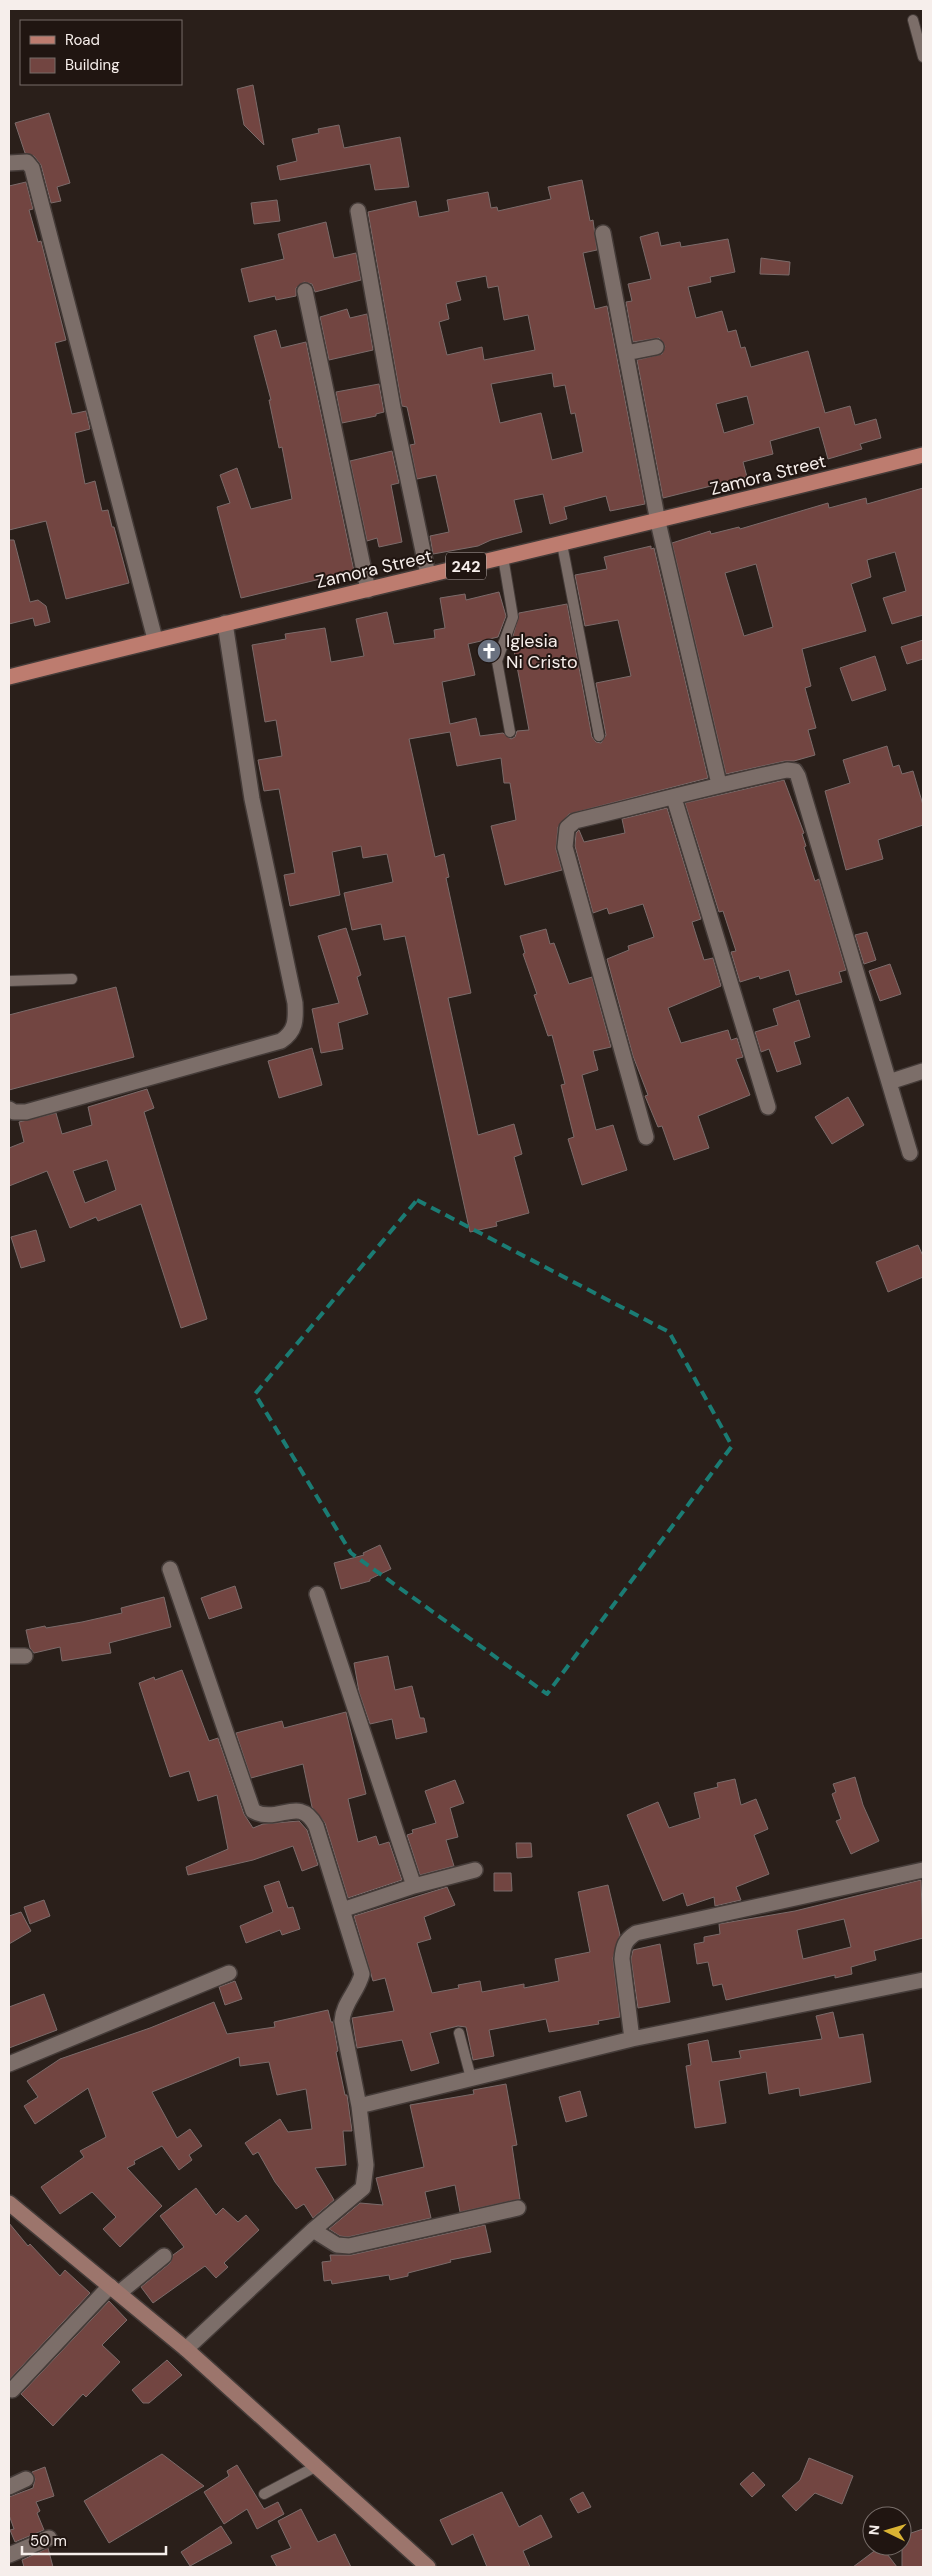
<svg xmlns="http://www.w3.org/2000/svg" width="932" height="2576" font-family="'DM Sans',sans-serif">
	<rect width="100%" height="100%" fill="#2a1f1a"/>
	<path fill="#724541" stroke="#7b6b6a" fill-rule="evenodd" d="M253,85L264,145L244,125L237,89Z
		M49,113L70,183L57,187L61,201L51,203L41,165L34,156L25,153L15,123Z
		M339,125L344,148L400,137L409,187L375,190L370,164L280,180L277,166L297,161L292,139L319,133L318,129Z
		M582,180L590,221L593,220L597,250L583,253L595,309L607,306L645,504L610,511L606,496L564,507L567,519L550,524L543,494L514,500L522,532L491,540L478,546L433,554L430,536L449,532L436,475L417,479L410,445L415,444L407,407L402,406L368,212L416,201L419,217L449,211L447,200L488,192L491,208L497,207L498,211L551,199L548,187ZM486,276L488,288L498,286L504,320L528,315L535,350L484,360L482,347L447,355L439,322L449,319L446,304L461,300L456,282ZM552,373L554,387L565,385L571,414L575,413L583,452L552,460L541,413L500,423L491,384Z
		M26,182L33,209L29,210L38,242L41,241L66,340L55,343L72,414L86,411L90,429L75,433L85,484L95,481L102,511L108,510L112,527H114L129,583L66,599L46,521L9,530V186Z
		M277,200L280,221L254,224L251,203Z
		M326,222L334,258L356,253L361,280L315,292L312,284L304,282L296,288V296L276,300L275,296L249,302L241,269L284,259L278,234Z
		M658,232L661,246L680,242L681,247L728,239L735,272L710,277L711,282L688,287L696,318L722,311L728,332L736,330L741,348L745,347L751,367L808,351L825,413L850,406L855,425L876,419L881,438L860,444L862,449L828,459L819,427L770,441L773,454L743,462L747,477L663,498L637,360L662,354L665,346L659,338L633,342L626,302L632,301L628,284L651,279L640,237ZM747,396L754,424L724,433L716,404Z
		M761,258L790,262L789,275L760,274Z
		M347,309L350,318L367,314L373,350L329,360L320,317Z
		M276,330L281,348L306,342L354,571L241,598L217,507L230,503L220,475L237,468L251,509L292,499L282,447L279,448L269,400H271L254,336Z
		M379,384L384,412L376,414V416L342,423L336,392Z
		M392,451L399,483L391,485L402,542L379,547L377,538L367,541L350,461Z
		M923,488V615L892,624L883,598L906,591L895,552L867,560L871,577L851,584L866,631L802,649L811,686L805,688L816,728L808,730L815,755L794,761H785L726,774L672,543L710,531L711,534L739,527L740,529L828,503L829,508L866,498L867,504ZM756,564L773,627L744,636L725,573Z
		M9,540H14L30,602L38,600L46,606L50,622L35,626L33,618L9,624Z
		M651,546V549L654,548L708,778L569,814L558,827L556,849L562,870L505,885L491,826L516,820L510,783H504L501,758L457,766L450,732L409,739L435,857L444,854L449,877L446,878L471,993L448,998L478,1135L514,1124L522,1154L514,1157L529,1213L496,1222L497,1226L470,1232L405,936L384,940L381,924L352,930L344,893L393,882L387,854L363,858L361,846L332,852L340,895L290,906L284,875L295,873L279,789L264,791L258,760L282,756L276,720L265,722L252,645L286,639L285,634L325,628L331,662L364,656L356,619L387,612L394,644L435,638L434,630L445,628L440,598L465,594L466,600L499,592L506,616L498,637L468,644L475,675L442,682L450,724L476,718L480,736L503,733L511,739L515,737L517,731L529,730L512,640L519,613L567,604L592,737L596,742L601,743L606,735L596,683L631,676L618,620L585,626L575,575L607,569L604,557Z
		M923,640V659L907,664L901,647Z
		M875,656L886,690L852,701L840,668Z
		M887,746L893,767L899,765L902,774L913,771L923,805V825L878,840L883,859L846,870L825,791L850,783L843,760Z
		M784,780L804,833L802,834L806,846L804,847L815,881L819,879L846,970L839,972L842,982L796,995L789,970L760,979L759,976L740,982L731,952L736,951L723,911L719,912L685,803Z
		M667,808L701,919L692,922L704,960L713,958L721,986L668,1008L681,1043L728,1030L731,1040L737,1038L743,1057L736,1059L750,1095L698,1116L709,1148L674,1160L662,1126L658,1127L645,1096L648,1095L633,1056L607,959L629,950L628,946L654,937L643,904L609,914L607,908L593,913L575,846L576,833L579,830L584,842L625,833L622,819Z
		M346,928L361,975L357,977L368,1014L338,1023L343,1049L321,1053L312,1009L339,1003L318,936Z
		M546,929L550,944L554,943L569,984L592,977L611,1047L593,1051L598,1070L582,1075L596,1130L613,1125L627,1170L582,1185L568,1139L574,1137L561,1085L565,1084L552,1035L548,1036L534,995L537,994L523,954L525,953L520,936Z
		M867,932L876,960L864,964L855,935Z
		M890,964L901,994L880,1001L869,971Z
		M116,987L134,1057L9,1090V1015Z
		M799,1000L810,1037L794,1042L801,1064L777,1072L769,1049L761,1052L755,1032L778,1025L773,1009Z
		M312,1048L322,1085L279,1098L268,1061Z
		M147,1089L154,1108L144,1112L207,1319L181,1328L141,1204L98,1221L96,1217L70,1228L47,1171L9,1186V1148L24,1142L19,1122L56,1113L62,1134L92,1125L88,1107ZM107,1160L116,1190L85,1203L73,1171Z
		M848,1097L864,1125L832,1144L815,1117Z
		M36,1230L45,1261L21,1268L11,1237Z
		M918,1245L923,1256V1277L888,1292L876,1262Z
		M380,1545L391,1569L370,1579V1581L341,1589L334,1563L364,1555L363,1553Z
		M235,1586L242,1608L209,1619L201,1598Z
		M164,1597L171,1627L109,1643L111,1653L62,1661L60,1647L34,1653L30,1648L26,1630L45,1626L46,1628L82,1622L122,1613L121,1608Z
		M388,1656L395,1690L412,1686L420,1718H424L427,1732L396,1739L392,1719L370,1724L359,1692L354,1663Z
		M182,1670L209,1741L218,1738L244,1814L253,1828L263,1824L299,1821L307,1830L318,1865L302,1871L293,1846L253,1860L188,1875L186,1867L228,1849L217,1795L198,1801L189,1771L170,1777L139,1683L154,1677L155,1680Z
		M346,1712L366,1794L348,1799L358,1842L376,1836L379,1845L389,1842L402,1880L348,1898L325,1823L312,1807L303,1764L251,1778L236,1733L282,1721L284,1728Z
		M855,1777L863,1805L879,1841L851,1854L836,1821L841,1819L832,1794L836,1792L833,1784Z
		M735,1779L741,1805L756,1799L768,1829L754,1835L769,1874L736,1887L741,1900L715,1906L714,1897L687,1906L683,1893L663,1901L627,1815L658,1802L669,1828L700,1818L694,1793L718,1787L717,1783Z
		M455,1780L464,1803L450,1808L458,1837L446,1840L454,1866L420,1875L407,1835L413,1833L412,1830L436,1823L425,1791Z
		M516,1843H531L532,1857L517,1858Z
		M494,1873H511L512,1891H494Z
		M921,1880L923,1938L874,1951L876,1960L851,1967L852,1974L835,1978V1975L726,2000L722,1984L713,1986L708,1962L697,1964L694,1944L704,1942V1937L720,1934L719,1924L795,1911ZM844,1919L851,1947L803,1959L797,1930Z
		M279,1881L288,1908L293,1907L300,1929L282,1935L280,1930L246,1943L240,1926L273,1912L264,1886Z
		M608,1885L620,1935L613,1958L620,2017L598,2021L599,2024L549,2032L546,2019L489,2030L494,2056L473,2060L466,2027L458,2026L430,2033L439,2063L411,2071L402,2040L357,2048L352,2018L394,2011L385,1978L373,1981L354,1916L447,1887L455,1905L424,1917L431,1939L417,1943L432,1993L459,1988L458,1985L480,1981L482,1992L524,1984V1988L559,1981L555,1959L590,1952L578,1892Z
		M44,1900L50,1916L30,1924L24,1907Z
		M21,1912L31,1931L9,1944V1916Z
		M660,1944L670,2002L638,2008L631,1959L633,1950Z
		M235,1981L242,1999L225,2005L219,1987Z
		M44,1994L57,2030L9,2048V2007Z
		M214,2002L227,2034L275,2027L274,2022L328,2010L331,2022H333L338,2051L336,2052L345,2095H347L352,2131H343L346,2165L315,2168L334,2200L313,2218L304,2204L296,2209L275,2182L258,2152L253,2155L245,2143L280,2119L288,2132L312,2129L306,2089L277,2095L269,2062L240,2066L239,2057L152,2092L177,2138L190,2129L202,2146L189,2155L192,2160L179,2170L162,2146L134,2161L135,2164L127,2168L162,2206L120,2247L103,2229L116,2217L92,2192L60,2214L41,2187L84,2157L80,2151L106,2137L88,2088L35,2124L24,2106L38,2097L27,2081L60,2059L150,2028Z
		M833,2012L839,2038L863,2034L871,2082L800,2096L799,2088L769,2094L766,2072L719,2081L726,2123L695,2128L686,2066L691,2065L688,2044L708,2040L712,2062L741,2058L739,2051L822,2039L816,2016Z
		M506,2084L517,2145L512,2146L520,2199L460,2212L455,2185L425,2192L431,2218L348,2237L340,2236L329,2229L360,2203L383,2205L376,2178L424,2167L410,2105L474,2094L473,2090Z
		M580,2091L587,2116L566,2122L559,2097Z
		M196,2188L216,2215L223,2208L238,2222L246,2215L259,2230L224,2263L228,2267L216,2278L205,2266L153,2303L141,2287L170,2263L173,2255L184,2247L160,2216Z
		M9,2223L28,2246L30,2244L60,2276L65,2270L90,2293L9,2380Z
		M485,2225L491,2252L450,2260L451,2262L408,2273V2276L390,2280L389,2275L332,2284L331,2280L324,2281L322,2262L331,2261L330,2255H351Z
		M109,2301L127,2320L102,2345L120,2362L86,2397L83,2394L53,2426L21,2394Z
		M167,2360L182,2375L149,2403H143L132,2390Z
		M162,2454L204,2486L109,2543L84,2501Z
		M809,2458L853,2476L842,2504L815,2493L796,2511L782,2496L800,2480Z
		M237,2465L264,2509L278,2502L284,2514L257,2529L247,2509L224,2524L204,2492L229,2476L227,2471Z
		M45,2467L54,2496L36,2502L40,2511L37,2513L44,2530L15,2542L10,2530L14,2529L9,2515V2497L33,2488L35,2479L32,2472Z
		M753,2472L765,2485L752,2497L740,2484Z
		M502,2492L519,2527L541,2515L552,2537L523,2551L530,2567H487L473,2534L452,2545L440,2520Z
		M583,2492L591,2507L578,2513L570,2499Z
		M301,2509L318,2542L335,2534L351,2567H277L271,2556L291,2548L278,2521Z
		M221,2526L232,2543L190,2566L181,2552Z
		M923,2529V2567H902V2536Z
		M881,2546L897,2567H853Z
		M48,2548L53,2567H24L22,2560Z"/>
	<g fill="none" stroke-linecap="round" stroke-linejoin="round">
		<g stroke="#443b38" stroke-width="12">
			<path id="lane" d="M913,20L923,57
				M562,544L599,736
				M503,557L513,617L497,661L510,732
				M9,981L72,979
				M459,2033L471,2078
				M264,2494L315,2467"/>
		</g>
		<g stroke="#443b38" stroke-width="18">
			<path id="street" d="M9,163L27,162L32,168L155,639
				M358,211L393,408L428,575
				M603,233L658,522L719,784
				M305,291L368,590
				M626,353L656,347
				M674,798L768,1107
				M889,1082L923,1071
				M9,1109L14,1112H26L281,1041C296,1031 296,1020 295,1003L252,799L225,623
				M646,1137L565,847L567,828L575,821C646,804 716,785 787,770L795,771L798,776L910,1153
				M170,1569L253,1811C279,1825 299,1794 316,1826L362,1974C358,1991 343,2003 342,2021L359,2106
				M317,1594L414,1886
				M9,1656H25
				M342,1910L414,1886L475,1870
				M632,2039L923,1980
				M9,2064L229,1973
				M313,2230L337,2245L349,2246L518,2208
				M119,2293L164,2256
				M186,2349L313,2230L363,2188L366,2165L359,2106L632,2039L622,1959C623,1946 625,1940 636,1933L923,1870
				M12,2390L110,2286
				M9,2487L26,2479
				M9,2555L49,2538"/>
		</g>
		<g stroke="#443b38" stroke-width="18">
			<path id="secondary" d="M9,2203L186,2349L428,2567"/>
		</g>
		<g stroke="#443b38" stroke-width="18">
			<path id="primary" d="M9,677C313,600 619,532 923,455"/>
		</g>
		<use href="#lane" stroke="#7c6e69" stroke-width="10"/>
		<use href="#street" stroke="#7c6e69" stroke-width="15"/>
		<use href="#secondary" stroke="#9c756c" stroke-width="15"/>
		<use href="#primary" stroke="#bd7c6f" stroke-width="15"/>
	</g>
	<path fill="none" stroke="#1b7c74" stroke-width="4" stroke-dasharray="10 6" stroke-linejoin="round" d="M417,1200L669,1332L732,1446L547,1694L351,1553L255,1394Z"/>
	<defs>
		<g id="church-disc" transform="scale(1.25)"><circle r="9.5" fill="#6b7280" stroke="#201511"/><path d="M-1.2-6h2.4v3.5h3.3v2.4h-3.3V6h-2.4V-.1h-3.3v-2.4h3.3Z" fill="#fff"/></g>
	</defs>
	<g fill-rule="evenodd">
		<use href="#church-disc" x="489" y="651"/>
	</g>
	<g text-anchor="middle" stroke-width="4" stroke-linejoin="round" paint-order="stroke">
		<rect fill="#201511" stroke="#b6adaa" stroke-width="1" x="446" y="552.5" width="40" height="27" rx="4"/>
		<g font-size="16" font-weight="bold" fill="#f6eeeb">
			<text x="466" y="572">242</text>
		</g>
		<g font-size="18" fill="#f6eeeb" stroke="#201511">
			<text transform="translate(768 475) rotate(-14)" y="6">Zamora Street</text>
			<text transform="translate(374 569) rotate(-13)" y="6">Zamora Street</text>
		</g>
		<g font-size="18" fill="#f6eeeb" stroke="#201511" text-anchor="start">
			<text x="506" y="647">Iglesia<tspan x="506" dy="21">Ni Cristo</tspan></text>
		</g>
	</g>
	<rect width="932" height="2576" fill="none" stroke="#f6eeeb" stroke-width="20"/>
	<rect x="20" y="20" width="162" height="65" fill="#201511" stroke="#766c68"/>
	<rect x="30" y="36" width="25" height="8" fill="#bd7c6f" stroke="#766c68"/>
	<text x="65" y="45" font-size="15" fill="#f6eeeb">Road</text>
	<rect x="30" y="58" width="25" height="15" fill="#724541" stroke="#766c68"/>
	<text x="65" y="70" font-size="15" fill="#f6eeeb">Building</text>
	<g transform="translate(887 2531) rotate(275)"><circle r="24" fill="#201511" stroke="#766c68"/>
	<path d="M0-4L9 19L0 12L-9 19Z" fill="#dab333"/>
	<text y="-8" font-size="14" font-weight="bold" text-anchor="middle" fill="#f6eeeb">N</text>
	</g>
	<path d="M22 2546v8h144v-8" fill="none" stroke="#f6eeeb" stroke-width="2.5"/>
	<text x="30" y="2546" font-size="15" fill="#f6eeeb" stroke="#201511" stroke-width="4" paint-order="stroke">50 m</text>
</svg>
